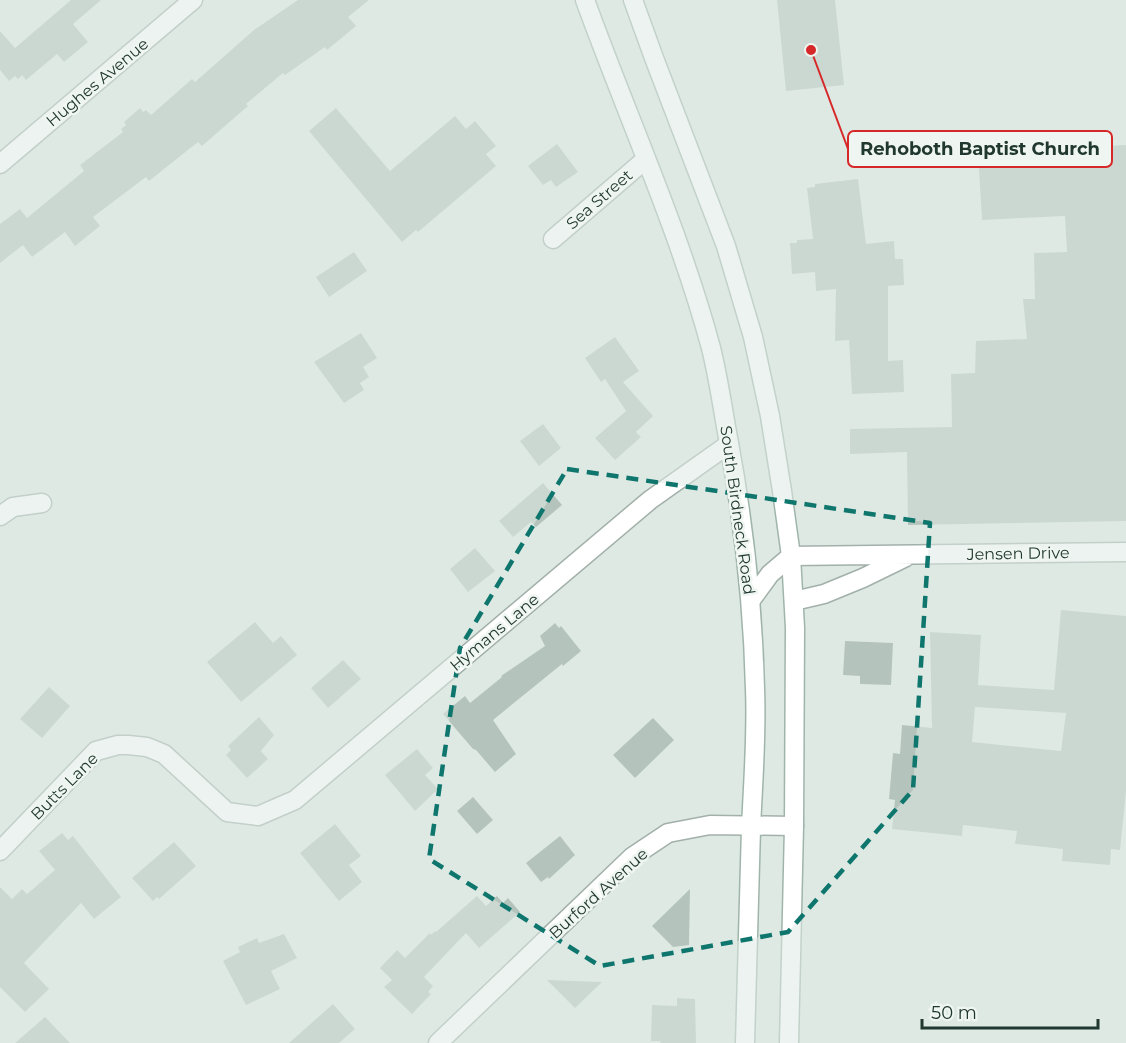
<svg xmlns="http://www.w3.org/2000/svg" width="1126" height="1043" font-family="Montserrat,sans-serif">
	<rect width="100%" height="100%" fill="#dfe9e4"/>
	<path fill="#b4c4bc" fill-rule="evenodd" d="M71,0H101L73,24L88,42L64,62L57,54L26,80L22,75L18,79L15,76L9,81L0,70V31L15,48Z
		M298,0H369L348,17L356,26L327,50L325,47L285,75L283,73L246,104L248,106L202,146L198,142L149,181L146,177L93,217L100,226L75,246L65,232L32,257L23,245L0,263V224L20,209L27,218L84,171L80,165L123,132L121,129L126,125L124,122L140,108L143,112L146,110L151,115L192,79L195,82L254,30Z
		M777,0H835L844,85L786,91Z
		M336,108L390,171L455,116L466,129L475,121L496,146L486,154L496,166L418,232L416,230L402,242L309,131Z
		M557,144L578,172L556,187L551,180L543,185L528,166Z
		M1126,145V521L908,525L907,452L850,454V429L952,427L951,374L975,373L976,341L1027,339L1023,299H1035L1034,253L1067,252L1065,216L982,220L978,152Z
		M858,179L866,244L894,241L895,259H903L904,285L888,286V361L903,360L904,392L852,394L849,340L835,341L836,289L816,291L815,272L792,274L790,243H797V240L813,239L807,188L815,187V184Z
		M354,252L367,271L329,297L316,277Z
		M361,333L377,358L363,367L369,377L360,383L364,390L344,403L314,362Z
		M615,337L639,371L623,382L653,416L636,432L641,437L615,460L595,438L626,411L605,379L601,382L585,358Z
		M543,424L561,448L539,466L520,441Z
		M543,483L562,505L536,527L531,522L513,537L499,521Z
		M475,548L495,571L468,592L450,569Z
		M1061,610L1126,616V791L1120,850L1111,849L1110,865L1062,861L1063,849L1015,844L1017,831L963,825L962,836L892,829L895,800L889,799L893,753L900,754L902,725L932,728L930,632L981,635L978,685L1054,690ZM975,707L1066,713L1061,751L972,742Z
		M255,622L273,643L281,636L297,655L241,702L207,662Z
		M555,623L559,628L561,626L581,651L563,666L562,664L493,720L516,754L495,772L476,750L473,749L443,714L465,696L470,703L502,677L501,676L545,646L540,636Z
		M845,641L893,643L891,685L860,684V676L843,675Z
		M343,660L361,679L328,708L311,688Z
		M49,687L70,706L42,738L20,719Z
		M259,717L274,735L261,751L268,759L247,778L226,755L231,750L228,746Z
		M653,718L674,740L635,778L613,755Z
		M417,749L433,768L425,775L438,789L415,811L385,775Z
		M473,797L493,820L477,834L457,811Z
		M335,824L361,856L349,865L362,882L339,901L300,853Z
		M62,833L68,840L73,836L121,897L94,919L81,903L24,963L49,989L25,1012L0,987V887L12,899L22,889L27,894L55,870L39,851Z
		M560,836L575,855L549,879L548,877L541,882L526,863Z
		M174,842L196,866L159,899L157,897L153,901L132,878Z
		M690,889L689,945L673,947L652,926Z
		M477,896L486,906L497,896L503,903L508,898L520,912L479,948L466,933L424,977L433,986L428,992L431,994L412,1014L384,987L392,980L380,968L397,950L405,958L430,933L431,935L435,931L436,932Z
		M284,934L297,958L271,971L280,989L246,1005L223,961L240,952L238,947L257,938L259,943Z
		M547,980L602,982L575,1008Z
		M677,998L695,999L696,1043H660L661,1041H651L652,1005L677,1006Z
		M333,1004L355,1029L339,1043H289Z
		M45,1017L70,1043H15Z"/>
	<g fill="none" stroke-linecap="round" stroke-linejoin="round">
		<g stroke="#a2b0aa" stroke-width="21">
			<path id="street" d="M0,164L193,0
				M553,239L646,159
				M0,516L13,507L42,503
				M751,600L770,574L791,556L1126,552
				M794,601L824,594L863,578L906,557
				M0,851L96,751L118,745H128L147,747L164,754L227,812L258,816L295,800L650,500L729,444
				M438,1043L632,857L668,833L710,825L794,826"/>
		</g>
		<g stroke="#9fb5aa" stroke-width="21">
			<path id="secondary" d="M585,0C627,116 679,229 711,348C719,380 723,412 729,443C744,525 753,606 755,689C757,735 753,782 751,828C749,900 747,971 745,1043
				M633,0L654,58L726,246L753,337L770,416L782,491L791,556L795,628L794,826L789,1043"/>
		</g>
		<use href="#street" stroke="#fff" stroke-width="18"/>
		<use href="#secondary" stroke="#fff" stroke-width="18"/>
	</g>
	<path d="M0 0H1126V1043H0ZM567,469L744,495L930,523L913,790L788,932L600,966L429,859L460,648Z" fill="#dfe9e4" fill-opacity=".55" fill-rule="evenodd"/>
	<path fill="none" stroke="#0f766e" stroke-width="4.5" stroke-dasharray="12 8" stroke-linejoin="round" d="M567,469L744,495L930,523L913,790L788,932L600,966L429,859L460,648Z"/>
	<g text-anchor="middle" stroke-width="5" stroke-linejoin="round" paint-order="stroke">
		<g font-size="16" fill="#213830" stroke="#eff6f2">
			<text transform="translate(97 82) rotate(-40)" y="6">Hughes Avenue</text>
			<text transform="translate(599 199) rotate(-41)" y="6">Sea Street</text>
			<text transform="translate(738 510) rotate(82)" y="6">South Birdneck Road</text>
			<text transform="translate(1018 553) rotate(-1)" y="6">Jensen Drive</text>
			<text transform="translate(494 632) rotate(-40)" y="6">Hymans Lane</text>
			<text transform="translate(64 786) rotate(-45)" y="6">Butts Lane</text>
			<text transform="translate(598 893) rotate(-42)" y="6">Burford Avenue</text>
		</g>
	</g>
	<path fill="none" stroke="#d62828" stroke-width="2" d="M811 50L848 149"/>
	<circle fill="#d62828" stroke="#eff6f2" stroke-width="2" cx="811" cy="50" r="6"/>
	<rect fill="#eff6f2" stroke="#d62828" stroke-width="2" x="848" y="131" width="264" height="36" rx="6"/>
	<g font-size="18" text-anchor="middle" font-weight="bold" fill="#213830">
		<text x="980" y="155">Rehoboth Baptist Church</text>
	</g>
	<path d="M922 1019v9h176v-9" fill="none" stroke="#213830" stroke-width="3"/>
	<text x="931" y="1019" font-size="18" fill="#213830" stroke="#eff6f2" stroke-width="4.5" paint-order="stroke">50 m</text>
</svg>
